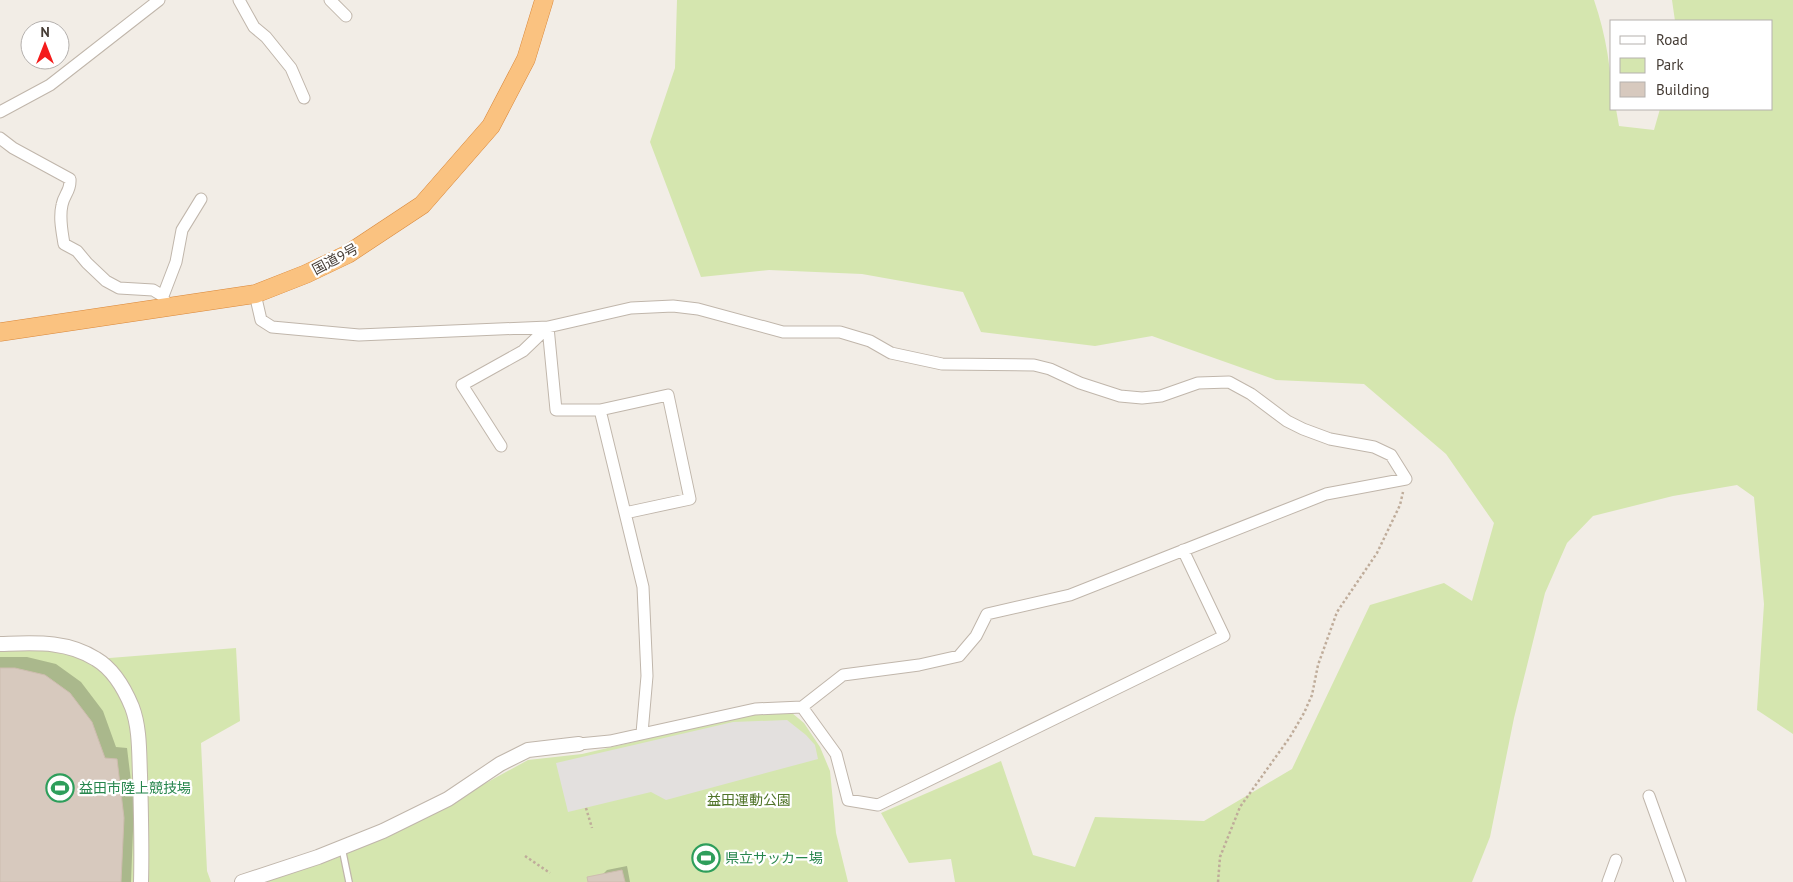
<svg xmlns="http://www.w3.org/2000/svg" width="1793" height="882" font-family="'PT Sans','Noto Sans JP',sans-serif">
	<rect width="100%" height="100%" fill="#f2ede6"/>
	<path fill="#d5e6af" d="M677,0H1594C1606,35 1612,72 1612,109H1616L1619,126L1654,130L1660,109H1772V21H1675L1672,0H1793V734L1757,710L1764,604L1754,497L1737,485L1673,496L1593,516L1567,543L1545,593L1514,718L1490,837L1472,882H955L951,859L909,863L881,813L1001,761L1033,855L1075,867L1095,817L1204,821L1292,769L1370,605L1444,583L1472,601L1494,523L1446,454L1364,384L1276,380L1152,336L1095,346L981,332L963,292L862,274L769,270L701,277L650,142L675,68Z
		M54,643L97,659L236,648L240,721L201,743L207,871L211,882H0V647Z
		M757,713H792L804,723L820,747L830,771L836,833L848,882H260L334,859L393,834L528,760L582,754Z"/>
	<path fill="#e3e0de" d="M787,720L806,735L815,745L818,759L666,800L651,792L568,812L556,763L733,722Z"/>
	<path fill="#0003" d="M0,657H27L56,664L81,682L103,711L116,747L127,748L134,806L131,882H0Z
		M627,866L630,882H604L602,875L607,870Z"/>
	<path fill="#d7c9be" stroke="#cebdaf" d="M0,668H15L45,675L70,693L92,722L105,758L117,759L124,818L121,882H0Z
		M622,870L625,882H588L587,877Z"/>
	<g fill="none" stroke-linecap="round" stroke-linejoin="round">
		<g stroke="#c0b6ab" stroke-width="8">
			<path id="service" d="M342,848L349,882"/>
		</g>
		<g stroke="#c0b6ab" stroke-width="13">
			<path id="minor" d="M239,0L254,27L266,37L291,68L304,98
				M330,0L346,16
				M0,112L50,85L159,0
				M0,138L13,148L70,179C71,191 64,194 62,205C59,218 62,231 64,244L77,251L87,263L106,281L119,288L153,290L163,296L167,307
				M255,294L261,320L272,327L359,335L548,327L631,308L673,306L698,309L783,332H840L870,341L891,353L942,364L1034,365L1050,369L1080,383L1120,396L1142,398L1161,396L1198,383L1229,382L1251,394L1287,421L1303,429L1330,439L1374,447L1391,455L1406,479L1326,494L1070,595L987,614L976,636L959,656L919,665L843,675L802,707L755,709L610,741L579,744
				M163,296L176,262L182,230L201,199
				M548,327L556,410H600L643,587L647,676L642,733
				M600,410L668,395L690,499L625,513
				M501,446L462,385L523,351L548,327
				M802,707L836,754L848,800L878,805L1224,636L1183,550
				M1649,796L1680,882
				M1608,882L1616,860"/>
		</g>
		<g stroke="#c0b6ab" stroke-width="16">
			<path id="tertiary" d="M0,644C34,643 66,640 96,659C113,669 125,690 132,707C140,728 139,753 140,775C141,811 142,846 141,882
				M242,882L318,857L383,831L448,799L500,764L528,750L579,744"/>
		</g>
		<g stroke="#d98739" stroke-width="19">
			<path id="trunk" d="M0,332L255,294L306,274L348,254L422,205L491,126L526,59L544,0"/>
		</g>
		<path stroke="#bfac9a" stroke-width="2.5" stroke-dasharray="2.5 2.5" stroke-linecap="butt" d="M586,808L592,828
			M525,856L550,873
			M1218,882L1220,857L1240,807L1290,737L1304,713L1312,695L1318,665L1337,612L1377,553L1400,505L1403,492"/>
		<use href="#service" stroke="#fff" stroke-width="5.5"/>
		<use href="#minor" stroke="#fff" stroke-width="11"/>
		<use href="#tertiary" stroke="#fff" stroke-width="14"/>
		<use href="#trunk" stroke="#fac280" stroke-width="18"/>
	</g>
	<defs>
		<g id="stadium-ring" transform="scale(1.4375)"><circle r="9.5" fill="#fff" stroke="#2e9e5b" stroke-width="1.5"/><path d="M0-5a6.5 5 0 1 0 0 10a6.5 5 0 1 0 0-10ZM-3.5-1.8h7v3.6h-7Z" fill="#2e9e5b"/></g>
	</defs>
	<g fill-rule="evenodd">
		<use href="#stadium-ring" x="60" y="788"/>
		<use href="#stadium-ring" x="706" y="858"/>
	</g>
	<g text-anchor="middle" stroke-width="4.5" stroke-linejoin="round" paint-order="stroke">
		<g font-size="14" fill="#453c35" stroke="#fff">
			<text transform="translate(335 259) rotate(-28)" y="5">国道9号</text>
		</g>
		<g font-size="14" fill="#27864d" stroke="#fff" text-anchor="start">
			<text x="79" y="793">益田市陸上競技場</text>
			<text x="725" y="863">県立サッカー場</text>
		</g>
		<g font-size="14" fill="#51752a" stroke="#fff">
			<text x="749" y="805">益田運動公園</text>
		</g>
	</g>
	<rect x="1610" y="20" width="162" height="90" fill="#ffffff" stroke="#b5b1ae"/>
	<rect x="1620" y="36" width="25" height="8" fill="#ffffff" stroke="#b5b1ae"/>
	<text x="1656" y="45" font-size="15" fill="#453c35">Road</text>
	<rect x="1620" y="58" width="25" height="15" fill="#d5e6af" stroke="#b5b1ae"/>
	<text x="1656" y="70" font-size="15" fill="#453c35">Park</text>
	<rect x="1620" y="82" width="25" height="15" fill="#d7c9be" stroke="#b5b1ae"/>
	<text x="1656" y="95" font-size="15" fill="#453c35">Building</text>
	<g transform="translate(45 45)"><circle r="24" fill="#ffffff" stroke="#b5b1ae"/>
	<path d="M0-4L9 19L0 12L-9 19Z" fill="#f41c1b"/>
	<text y="-8" font-size="14" font-weight="bold" text-anchor="middle" fill="#453c35">N</text>
	</g>
</svg>
